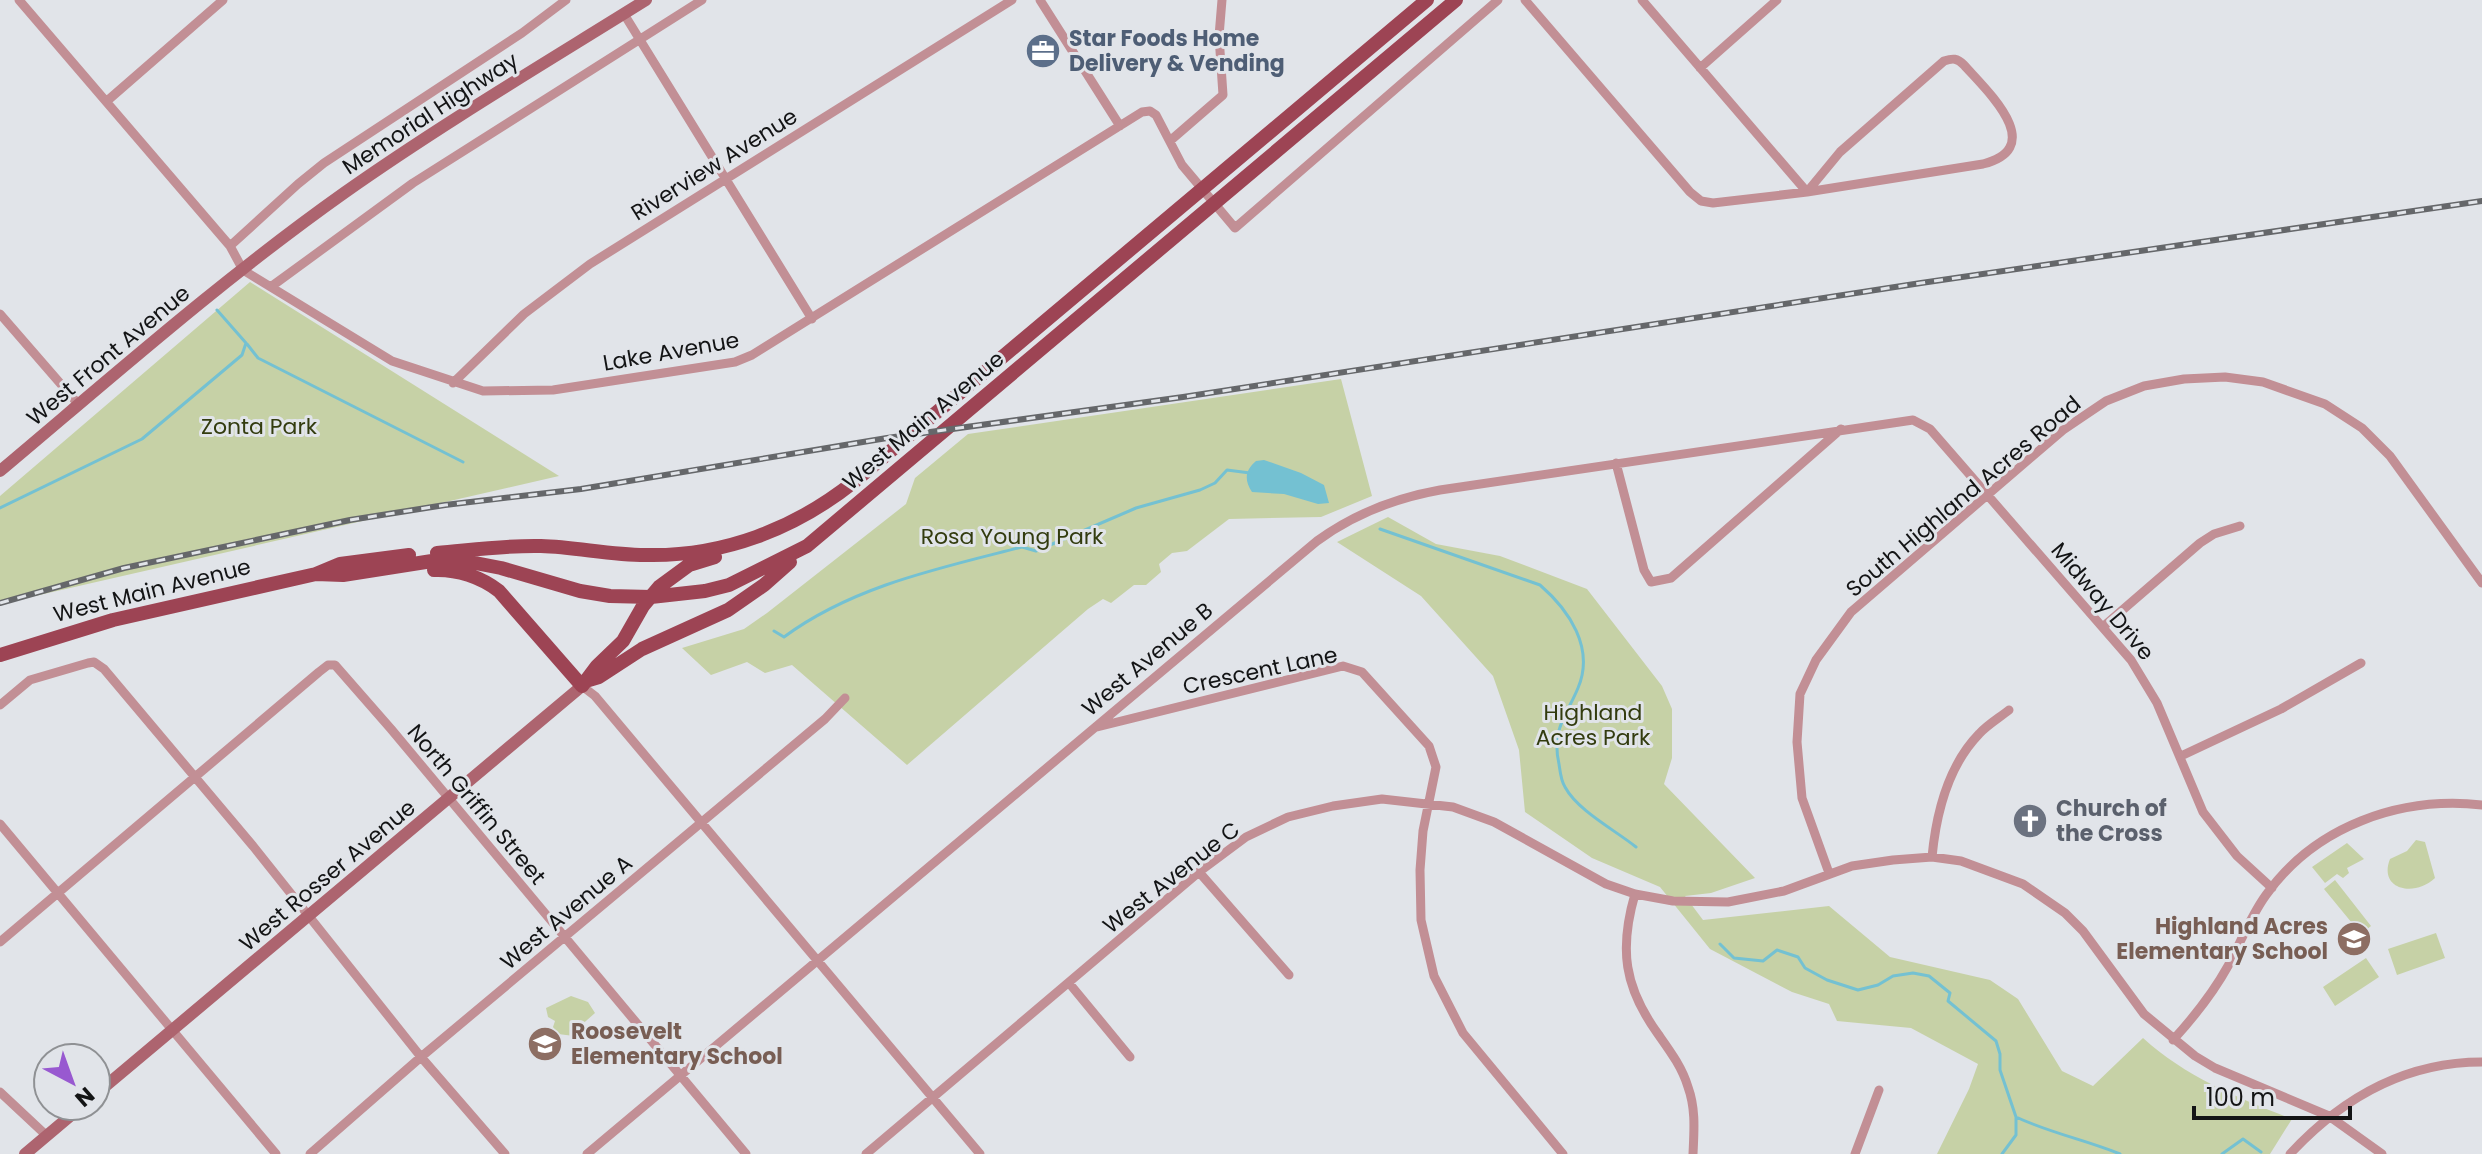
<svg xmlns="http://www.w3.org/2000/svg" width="2482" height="1154" font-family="Poppins,sans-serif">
	<rect width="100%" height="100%" fill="#e1e4e9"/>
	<path fill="#c6d1a6" d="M250,282L559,476L0,604V496Z
		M1341,379L1372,496L1321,517L1229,519L1187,551L1172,553L1159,564L1161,572L1146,585H1134L1111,603L1103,599L1088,609L907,765L792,665L765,673L747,662L711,675L682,648L744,629L767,613L906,504L915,478L968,434Z
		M1388,517L1436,544L1500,556L1587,589L1662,686L1672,709V758L1664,784L1755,878L1711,893L1685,896L1703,920L1829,906L1890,957L1990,980L2018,999L2062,1071L2093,1086L2143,1038C2186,1077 2238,1098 2292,1119L2270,1154H1937L1969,1089L1978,1064L1911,1028L1837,1021L1829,1004L1792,992L1710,949L1660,887L1592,858L1525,812L1519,750L1493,676L1421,596L1337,542Z
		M2416,840L2425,842L2435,878C2414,898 2378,889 2390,859L2407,851Z
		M2347,843L2364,859L2347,868L2349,873L2343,878L2337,874L2325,883L2312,867Z
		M2335,880L2371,926L2361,934L2324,889Z
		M2436,933L2445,958L2397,975L2388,949Z
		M2366,958L2379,977L2335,1006L2323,987Z
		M571,996L588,1002L595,1013L578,1028L579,1033L574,1036L558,1034L553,1027L555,1021L548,1017L546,1008Z"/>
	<path fill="#74c1d2" d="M1264,460L1301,473L1324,485L1329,503L1318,504L1284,494L1252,492C1244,480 1245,470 1256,461Z"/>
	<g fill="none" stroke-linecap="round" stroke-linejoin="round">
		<path stroke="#74c1d2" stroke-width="3" d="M247,344L258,358L463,462
			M0,508L142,439L242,355L246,343L217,310
			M1380,529L1540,585C1569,610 1595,648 1578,688C1567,715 1551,729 1559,764C1560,771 1561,781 1565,787C1578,811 1615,830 1636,847
			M774,631L784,637C853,586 940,568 1022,547L1036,551L1136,508L1200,490L1215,483L1227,470L1250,473
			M1720,944L1734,958L1763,961L1777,950L1798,957L1805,968L1827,980L1858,990L1878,985L1893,976L1913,973L1929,976L1950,993L1948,1001L1996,1041L2000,1054V1070L2016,1117C2050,1133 2086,1140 2120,1154
			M2002,1154L2016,1135V1117
			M2222,1154L2243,1139L2261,1152"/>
		<path stroke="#c28f95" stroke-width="9" d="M19,0L230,246L243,270L392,361L483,391L553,390L735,362L752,355L1142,112L1150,111L1156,115L1182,165L1235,228L1498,0
			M1040,0L1120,126
			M1525,0L1690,192L1701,201L1713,203L1807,192L1983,164C2049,147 1986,90 1964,65C1957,58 1953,58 1944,61L1840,152L1807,192L1642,0
			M624,14L812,319
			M1700,68L1777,0
			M107,101L223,0
			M1171,140L1223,95L1219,36L1222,0
			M230,246L298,184L324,163L522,33L566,0
			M272,286L413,183L702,0
			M0,314L79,405
			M453,383L524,314L590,264L1012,0
			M1616,463L1644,570L1651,582L1671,578L1841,429
			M2104,626L2200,543L2214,534L2240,526
			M582,686L595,696L980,1154
			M0,705L30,680L88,663L94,662L104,669L253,846L421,1057L505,1154
			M1097,727L1343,666L1362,672L1429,746L1436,767L1423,831L1420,870L1421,920L1434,976L1463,1033L1563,1154
			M2181,756L2281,709L2361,663
			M0,824L276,1154
			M1932,857C1936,815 1948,766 1979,734C1987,725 1999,718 2009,710
			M1199,872L1289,975
			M1829,873L1802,798L1797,742L1800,694L1816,660L1851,612L2063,430L2106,401L2144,386L2184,379L2225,377L2263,382L2325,404L2362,428L2390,456L2482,583
			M1635,894C1619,949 1624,987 1658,1034C1670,1051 1682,1067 1688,1087C1696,1109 1694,1131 1693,1154
			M0,942L319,672L328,665H335L391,729L746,1154
			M1069,983L1130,1057
			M2173,1040C2194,1017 2213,993 2228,966C2241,942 2250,917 2266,895C2315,826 2400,796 2482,805
			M0,1092L47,1136
			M310,1154L421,1057L825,719L845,698
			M587,1154L1317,541C1354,514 1395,498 1440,490L1913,420L1930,429L2131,660L2157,703L2203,812L2237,856L2272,888
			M866,1154L1199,872L1246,837L1288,817L1333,806L1382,799L1453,807L1494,822L1606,884L1635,894L1673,901L1728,902L1784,891L1852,866L1893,860L1932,857L1961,861L2023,884L2065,913L2083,931L2144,1014L2195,1056L2215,1068L2329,1116L2382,1154
			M1855,1154L1879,1090
			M2290,1154C2341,1099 2405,1062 2482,1062"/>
		<path stroke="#ad646f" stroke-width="12" d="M0,471C113,376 224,278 344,193C442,124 545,63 646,0
			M96,1094L582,686
			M25,1154L82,1106"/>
		<path stroke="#9d4454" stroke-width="14" d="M437,553C472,550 507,545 541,546C576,547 610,555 645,555C723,557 795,529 855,481L1427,0
			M434,570C457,569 481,577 499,591L582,686L597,666L623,641L643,606L659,587L689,565L715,557
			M316,574L340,564L409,555
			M0,655L113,620L316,574L343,575L432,561L470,562L501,568L580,591L610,596L651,597L705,591L729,585L807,546L1456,0
			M589,680L599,677L642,649L728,610L764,585L790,562"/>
		<g stroke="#65676a" stroke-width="6">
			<path id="rail" d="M0,603L124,568L350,520L445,505L581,489L887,438L1183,397L1921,283L2482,201"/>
		</g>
		<use href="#rail" stroke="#e1e4e9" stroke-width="3" stroke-dasharray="9" stroke-linecap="butt"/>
	</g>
	<defs>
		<g id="office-disc" transform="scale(1.8)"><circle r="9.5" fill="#5c6f8a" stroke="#e1e4e9"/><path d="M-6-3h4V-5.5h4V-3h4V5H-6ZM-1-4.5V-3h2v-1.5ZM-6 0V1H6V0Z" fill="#fff"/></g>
		<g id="church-disc" transform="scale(1.8)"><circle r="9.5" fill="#6b7280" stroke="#e1e4e9"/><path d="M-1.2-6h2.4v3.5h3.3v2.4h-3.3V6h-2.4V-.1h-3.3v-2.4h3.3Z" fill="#fff"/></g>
		<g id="school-disc" transform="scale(1.8)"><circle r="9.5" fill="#8d6e63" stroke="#e1e4e9"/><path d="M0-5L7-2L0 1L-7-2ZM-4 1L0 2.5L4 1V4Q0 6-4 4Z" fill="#fff"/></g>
	</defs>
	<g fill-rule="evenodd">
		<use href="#office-disc" x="1043" y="51"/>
		<use href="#church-disc" x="2030" y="821"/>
		<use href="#school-disc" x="2354" y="939"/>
		<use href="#school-disc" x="545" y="1044"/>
	</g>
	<g text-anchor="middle" stroke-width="6" stroke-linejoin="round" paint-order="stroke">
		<g font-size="22" font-weight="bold" fill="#4e5e75" stroke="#e1e4e9" text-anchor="start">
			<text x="1069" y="46">Star Foods Home<tspan x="1069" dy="25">Delivery &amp; Vending</tspan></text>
		</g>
		<g font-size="22" fill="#131415" stroke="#e1e4e9">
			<text transform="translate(430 113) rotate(-33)" y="8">Memorial Highway</text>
			<text transform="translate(714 164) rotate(-32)" y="8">Riverview Avenue</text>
			<text transform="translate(671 351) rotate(-10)" y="8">Lake Avenue</text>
			<text transform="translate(108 355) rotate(-40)" y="8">West Front Avenue</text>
			<text transform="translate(923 420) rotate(-40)" y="8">West Main Avenue</text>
			<text transform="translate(1963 496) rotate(-40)" y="8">South Highland Acres Road</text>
			<text transform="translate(152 590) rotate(-14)" y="8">West Main Avenue</text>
			<text transform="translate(2103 601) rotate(50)" y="8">Midway Drive</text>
			<text transform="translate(1147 659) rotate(-40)" y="8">West Avenue B</text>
			<text transform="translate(1260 670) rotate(-12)" y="8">Crescent Lane</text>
			<text transform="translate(477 804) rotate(50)" y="8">North Griffin Street</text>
			<text transform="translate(327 875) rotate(-40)" y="8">West Rosser Avenue</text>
			<text transform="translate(1171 877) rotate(-38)" y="8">West Avenue C</text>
			<text transform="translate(566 912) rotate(-40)" y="8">West Avenue A</text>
		</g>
		<g font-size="22" fill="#333c0f" stroke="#e1e4e9">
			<text x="259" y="434">Zonta Park</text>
			<text x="1012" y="544">Rosa Young Park</text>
			<text x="1593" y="720">Highland<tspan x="1593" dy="25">Acres Park</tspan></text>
		</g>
		<g font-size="22" font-weight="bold" fill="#5b616d" stroke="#e1e4e9" text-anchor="start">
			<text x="2056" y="816">Church of<tspan x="2056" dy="25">the Cross</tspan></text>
		</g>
		<g font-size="22" font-weight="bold" fill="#785e54" stroke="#e1e4e9" text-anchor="end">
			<text x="2328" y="934">Highland Acres<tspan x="2328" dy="25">Elementary School</tspan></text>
			<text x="571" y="1039" text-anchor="start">Roosevelt<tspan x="571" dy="25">Elementary School</tspan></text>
		</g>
	</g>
	<g transform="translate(72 1082) rotate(139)"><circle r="38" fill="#e1e4e9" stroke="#8f9194" stroke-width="2"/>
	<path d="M0-6L14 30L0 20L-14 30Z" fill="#9859d0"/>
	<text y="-12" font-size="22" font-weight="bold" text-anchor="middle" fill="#131415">N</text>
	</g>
	<path d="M2194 1106v12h156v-12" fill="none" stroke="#131415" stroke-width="4"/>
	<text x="2206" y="1106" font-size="24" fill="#131415" stroke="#e1e4e9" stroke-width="6" paint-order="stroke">100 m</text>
</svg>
